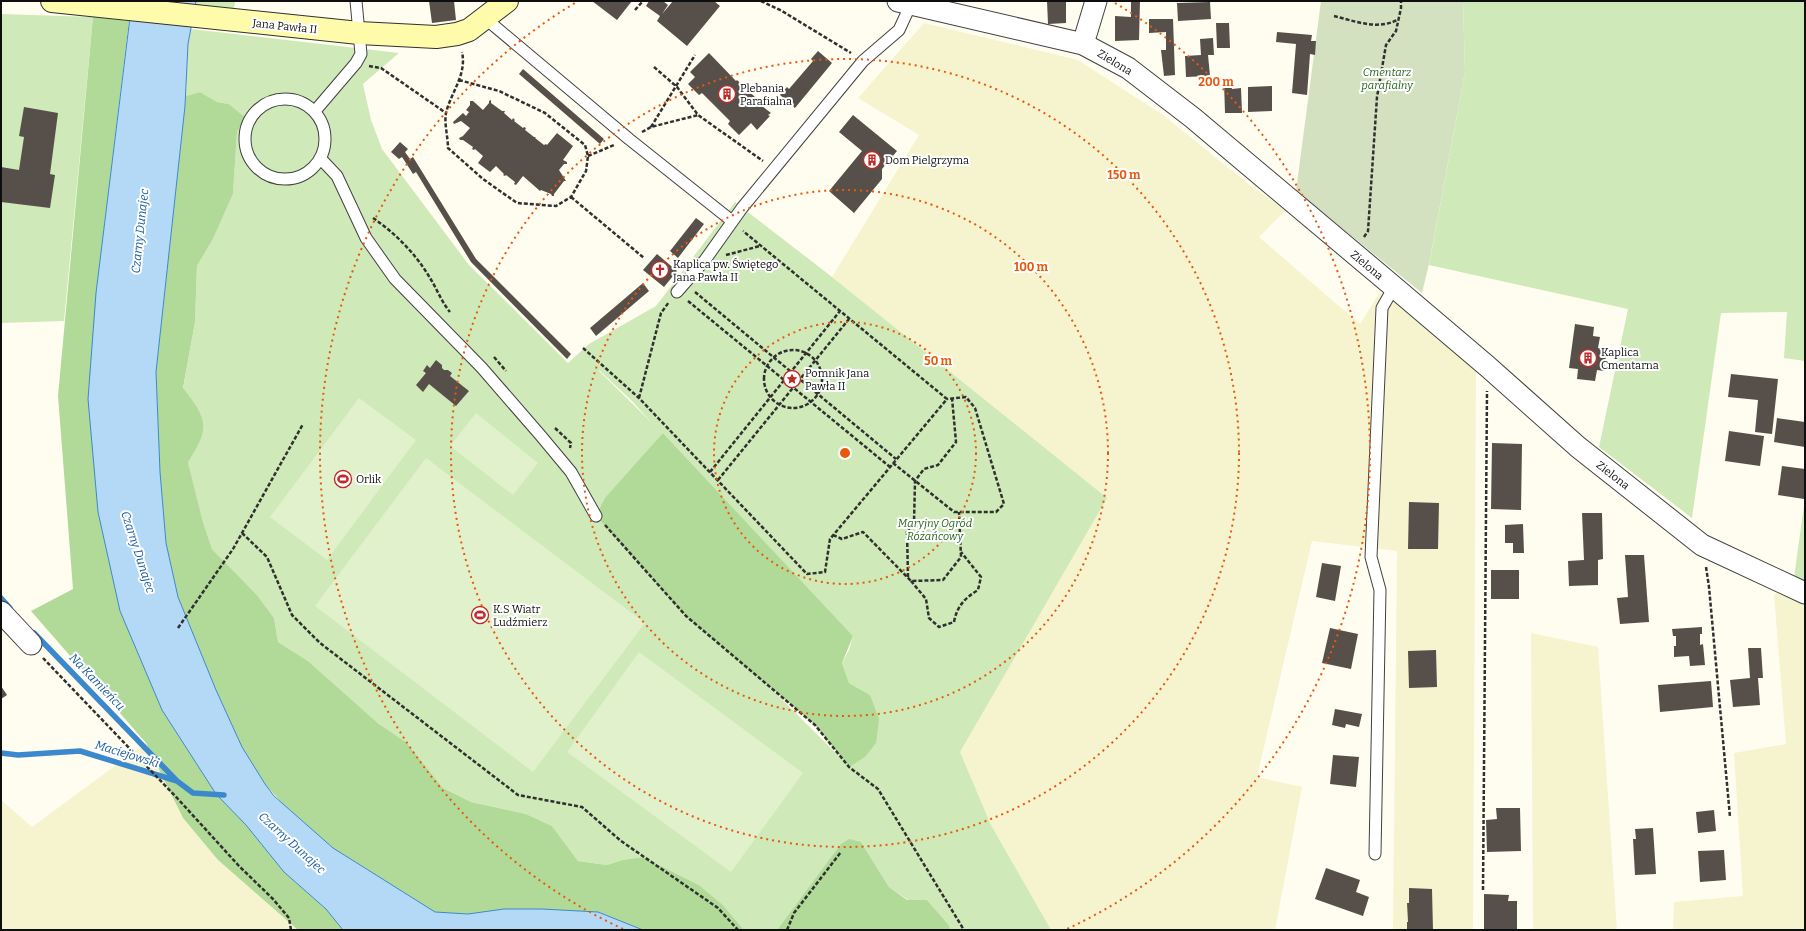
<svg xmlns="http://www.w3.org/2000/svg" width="1806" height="931" font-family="Bitter,serif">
	<rect width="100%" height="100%" fill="#fffdef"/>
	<path fill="#f5f4cf" d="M924,23L1078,60L1163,115L1251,186L1286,210L1259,237L1360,324L1380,292L1402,307L1476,370L1473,930H1393L1397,551L1312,541L1257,777L1302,787L1275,930H1051L1046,922L991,825L960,752L1106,498L832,277L919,135L858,98Z
		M1794,578L1805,583V930H1673L1674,902L1743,896L1734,753L1786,744L1774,595Z
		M1531,633L1598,647L1617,930H1533Z
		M146,743L183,818L218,860L298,930H1V800L32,827Z"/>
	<path fill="#cfe9b9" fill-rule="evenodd" d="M196,1H235L234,9L195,6Z
		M1463,1H1805V361L1784,358L1787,312L1721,313L1692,518L1599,447L1628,309L1429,265L1465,72Z
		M1,14L93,17L64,321L1,323Z
		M191,29L399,53L363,84L371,120L382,149L469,265L568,363L589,344L656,306L735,202L832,277L1107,498L960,752L991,825L1051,930H951L948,924L927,900H908L889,887L861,842L841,845L777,930H744L723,905L699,885L643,857L622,860L607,865L578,861L552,826L526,814L471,802L443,788L406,742L379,724L308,661L278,642L274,618L257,595L212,549L203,522L188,462L183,389L195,322L197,266L213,239L233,194L237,132L246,118L229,104L217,102L200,92L186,96L188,44ZM599,370L632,401L651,422L599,371ZM663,433L853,636L849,650L842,663L849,683L870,695L850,767L597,516Z
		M1805,498V583L1794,578Z"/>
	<path fill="#b1da98" d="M93,17L129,21L96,293L98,512L120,611L162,710L216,794L246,825L284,872L326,909L343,930H298L218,860L183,818L146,743L31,611L73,589L58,396Z
		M200,92L217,102L229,104L246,118L237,132L233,194L213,239L197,266L195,322L183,388C208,420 210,428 188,462L203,522L212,549L257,595L274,618L278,642L308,661L379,724L406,742L443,788L471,802L526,814L552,826L578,861L607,865L622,860L643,857L699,885L723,905L744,930H643L598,912L542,909H504L468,914L435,912L333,848L289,811L265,784L242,747L216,690L178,597L166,543L160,472L156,372L186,96Z
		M663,433L853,636L842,663L849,683L870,695L879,719L876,743L865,757L849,767L815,725L686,616L596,516L605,498Z
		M849,839L861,842L889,887L907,900H927L948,924L951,930H777L841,844Z"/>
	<path fill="#d4e1c0" d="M1321,1H1463L1465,72L1429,264L1422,293L1296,191Z"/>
	<path fill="#e1f1cb" d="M359,398L416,440L327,560L270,517Z
		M476,413L538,463L513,495L450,446Z
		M426,458L645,623L533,772L315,606Z
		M639,652L803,773L731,872L567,752Z"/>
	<path fill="#b4d9f6" stroke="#3b88cd" d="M132,1H196L188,44L185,106L156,372L160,472L166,543L178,597L216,690L242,747L265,784L274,796L333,848L435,912L468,914L504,909H542L598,912L643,930H343L326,909L284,872L246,825L216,794L162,710L120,611L98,512L88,399L96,293Z"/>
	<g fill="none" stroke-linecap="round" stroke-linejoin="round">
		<path stroke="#3b88cd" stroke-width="5.5" d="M1,598L10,608
			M34,633L177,781
			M1,753L18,755L80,751L177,781L193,793L224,795"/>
	</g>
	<path fill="#57504a" d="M429,1H454L456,20L432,23Z
		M592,1H632L617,20Z
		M649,1H663L668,5L662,14L673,1H714L720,6L687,46L657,21L660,16L646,6Z
		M1047,1H1066V23L1048,24Z
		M1131,1H1140L1139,40L1115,41V16L1131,17Z
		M1210,2L1211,19L1178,21L1177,3Z
		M1149,19H1173L1175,75L1164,76L1161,50H1166V32L1149,33Z
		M1216,23H1229L1230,48H1217Z
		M1277,32L1312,35L1311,41H1316L1315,55L1310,54L1307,95L1292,93L1296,44L1276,42Z
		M1213,38L1214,55H1208L1210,76L1186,77L1185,56L1201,55L1200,39Z
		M818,51L832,63L795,108L780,95L787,87L789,89L813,61L811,59Z
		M709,53L736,81L737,80L756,98L754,100L771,113L768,115L770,116L757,130L751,123L739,135L728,124L730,121L702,93L699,95L688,84L695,77L690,72Z
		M523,69L604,139L600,144L519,74Z
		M1224,82H1231L1232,89L1241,88L1242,113H1225Z
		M1272,86V111L1248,112V87Z
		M491,100V103L502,111H505L504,113L512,120L513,118L515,120L514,121L523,128L524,127L526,128L525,130L534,137H536L535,138L544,145L546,144L547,145L557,133L573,146L563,160L567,162V164H564L559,170L566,181H564L554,194V196H552L551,194L541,190L540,191L523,176L516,185L514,184L515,182L506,175L505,176L503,175L504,174L496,166L490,172L478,163L483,156L475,149L474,150L472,149L473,147L463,140H460L459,138L463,136L470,128L461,121L454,124L453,122L463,113L466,116L469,112L466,110L470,105V101H473L483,110L489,103V101Z
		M24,107L58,113L50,174L55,175L50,208L1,202V167L19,170L24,137L19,136Z
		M853,115L897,151L882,169V179L854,213L829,191L862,151L839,132Z
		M400,142L408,149L405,152L410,159L413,157L476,259L571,354L567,359L471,262L416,172L413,174L402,157L399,159L391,152Z
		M696,218L704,224L678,258L670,251Z
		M657,254L677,271L664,287L643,270Z
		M643,283L649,291L596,336L590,328Z
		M1575,324L1594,327L1593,336L1600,337L1598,348L1607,349L1604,371L1597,370L1595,381L1577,379L1578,369L1569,368Z
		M436,360L442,365V368L444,370H448L452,373L450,376L469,391L456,406L429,384L423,392L416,385L426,373L423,371L427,365L430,368Z
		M1731,374L1778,379L1772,434L1755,432L1758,400L1728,397Z
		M1777,418L1805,422V447L1774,442Z
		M1729,431L1764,436L1760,466L1725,461Z
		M1492,443L1522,444L1521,510L1491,509Z
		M1782,466L1805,469L1804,499L1778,495Z
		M1409,502L1439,503L1438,549H1408Z
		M1582,513H1602L1603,559L1598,560V585L1569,586L1568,561L1584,560Z
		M1523,524L1524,553H1513V543H1505V525Z
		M1625,555H1644L1649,622L1620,624L1617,598L1628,597Z
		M1322,563L1341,566L1335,601L1316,597Z
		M1491,570H1519V599H1491Z
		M1702,627V634H1700V645L1703,644L1705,665L1690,666L1689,656L1674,657V646H1676V636H1673L1672,629Z
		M1330,628L1358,634L1351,669L1322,663Z
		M1748,648H1761L1763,678H1758L1760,705L1733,707L1730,680L1750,678Z
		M1436,650L1437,687L1409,688L1408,651Z
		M1711,681L1713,707L1660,712L1658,685Z
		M1,686L7,695L1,699Z
		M1335,709L1362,714L1359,727L1346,724L1345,728L1332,725Z
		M1333,755L1359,757L1356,787L1330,784Z
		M1496,808H1520L1521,851L1487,852L1486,820L1497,819Z
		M1714,810L1716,831L1698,833L1696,812Z
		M1653,828L1656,874L1635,875L1633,839H1636L1635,829Z
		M1724,850L1726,880L1700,882L1698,851Z
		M1326,868L1360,880L1356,892L1369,897L1363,916L1315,899Z
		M1409,888L1432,889L1433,930H1407V922H1408L1407,903H1409Z
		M1484,894L1509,895L1508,901H1517V930H1484Z"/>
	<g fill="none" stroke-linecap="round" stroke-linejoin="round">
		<g stroke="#414141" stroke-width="13">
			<path id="lane" d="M486,19L629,139L732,221
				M245 139a40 40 0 1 1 80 0a40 40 0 1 1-80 0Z
				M315,111L356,63L361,54L356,1
				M321,159L337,176L366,238L395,279L482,368L541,436L571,472L596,516
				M677,292L705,260L742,208L863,61L899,30L911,4
				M1375,854L1380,590L1371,557L1382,308L1394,287"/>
		</g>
		<g stroke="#414141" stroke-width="23">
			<path id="street" d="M898,1L1083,44L1128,68L1193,118L1394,287L1487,366L1578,447L1702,545L1805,593
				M1083,44L1096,1
				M1,612L31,644"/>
		</g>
		<g stroke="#303030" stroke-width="24">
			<path id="secondary" d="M52,1L359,33L436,37L457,34L469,30L507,1"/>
		</g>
		<path stroke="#303030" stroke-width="2.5" stroke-dasharray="4 2" stroke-linecap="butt" d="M761,1L782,11L851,53
			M635,10L643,1
			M1334,16C1355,21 1378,31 1399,19
			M369,66L381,68L446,113
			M654,67L677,87L698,115L763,161
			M459,80L499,91L545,113L585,145L588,156L586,171L571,197L556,206L542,205L517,203L483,179L448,148C448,137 444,123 446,113C451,92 467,75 462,52
			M651,127L695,55
			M642,132L651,127L698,115
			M588,156L614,145
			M571,197L644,258
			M373,218C395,233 416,254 430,278C437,289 441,301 450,312
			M1364,237L1368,231L1377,97L1386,45L1396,31L1401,8V1
			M726,255L760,246
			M695,292L896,459
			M688,301L890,467
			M583,348L639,398L807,574L825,572L830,539L947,399L743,231
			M764 379a29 29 0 1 1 58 0a29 29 0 1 1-58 0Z
			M494,357L506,371
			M639,398L661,313L669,302
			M555,428L571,443L570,448
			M893,463L954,512H996L1004,504L975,408L966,397L947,399
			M710,472L840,311
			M718,480L849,319
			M605,525L686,616L815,725L849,767L878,789L964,930
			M242,533L267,557L292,615L320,643L518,795L582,807L621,841L718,908L738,930
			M833,535L842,539L863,532L911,581L943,580L961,557L959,512
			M1706,567L1709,587L1730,817
			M908,577L907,531L914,523L915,481L924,469L938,465L956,442L952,398
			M911,581L926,599L929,618L939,627L954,622C957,606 965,598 978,590L981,577L961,552
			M178,628L233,549L303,424
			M43,658L178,799L239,866L273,899L289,918L291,930
			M1483,890L1487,391
			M787,930L794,913L841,852"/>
		<use href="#lane" stroke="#fff" stroke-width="11"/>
		<use href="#street" stroke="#fff" stroke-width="21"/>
		<use href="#secondary" stroke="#fefbab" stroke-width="22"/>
	</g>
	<g fill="none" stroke="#e8590c" stroke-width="2" stroke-dasharray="2 4">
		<circle cx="845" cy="453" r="131"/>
		<circle cx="845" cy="453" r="263"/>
		<circle cx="845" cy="453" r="394"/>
		<path d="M623 929A525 525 0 0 1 575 3M1115 3A525 525 0 0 1 1067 929"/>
	</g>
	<defs>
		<g id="building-ring" transform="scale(0.9)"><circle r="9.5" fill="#fff" stroke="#be2a26" stroke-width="1.5"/><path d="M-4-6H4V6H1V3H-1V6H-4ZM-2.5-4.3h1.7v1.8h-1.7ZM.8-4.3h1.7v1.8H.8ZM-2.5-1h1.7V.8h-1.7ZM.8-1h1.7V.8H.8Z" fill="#be2a26"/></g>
		<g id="church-ring" transform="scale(0.9)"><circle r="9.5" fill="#fff" stroke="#be2a26" stroke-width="1.5"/><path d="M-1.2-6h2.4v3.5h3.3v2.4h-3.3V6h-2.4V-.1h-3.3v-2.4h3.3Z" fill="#be2a26"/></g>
		<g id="sight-ring" transform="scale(0.9)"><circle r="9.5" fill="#fff" stroke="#be2a26" stroke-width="1.5"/><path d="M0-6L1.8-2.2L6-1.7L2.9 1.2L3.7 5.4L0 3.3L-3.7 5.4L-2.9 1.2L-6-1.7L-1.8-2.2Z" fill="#be2a26"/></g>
		<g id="stadium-ring" transform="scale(0.9)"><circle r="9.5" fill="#fff" stroke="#be2a26" stroke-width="1.5"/><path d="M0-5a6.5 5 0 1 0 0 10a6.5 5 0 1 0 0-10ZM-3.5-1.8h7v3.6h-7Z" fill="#be2a26"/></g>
	</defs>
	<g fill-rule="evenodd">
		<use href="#building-ring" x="727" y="94"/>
		<use href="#building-ring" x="872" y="160"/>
		<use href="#church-ring" x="660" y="270"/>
		<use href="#building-ring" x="1588" y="358"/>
		<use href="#sight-ring" x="792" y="379"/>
		<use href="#stadium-ring" x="343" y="479"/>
		<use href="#stadium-ring" x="480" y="615"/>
	</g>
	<g text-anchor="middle" stroke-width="4" stroke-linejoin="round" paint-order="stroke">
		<g font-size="11" fill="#0e0e0e" stroke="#fff">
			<text transform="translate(285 26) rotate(6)" y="4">Jana Pawła II</text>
			<text transform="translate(1115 62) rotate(31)" y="4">Zielona</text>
			<text transform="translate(1367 265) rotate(40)" y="4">Zielona</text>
			<text transform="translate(1613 475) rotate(38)" y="4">Zielona</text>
		</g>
		<g font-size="11" font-style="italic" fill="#28661e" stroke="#fff">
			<text x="1387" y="76">Cmentarz<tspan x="1387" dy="13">parafialny</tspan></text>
			<text x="935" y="527">Maryjny Ogród<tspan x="935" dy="13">Różańcowy</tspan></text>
		</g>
		<g font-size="11" fill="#0e0e0e" stroke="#fff" text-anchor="start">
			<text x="740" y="92">Plebania<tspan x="740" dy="13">Parafialna</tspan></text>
			<text x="885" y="164">Dom Pielgrzyma</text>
			<text x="673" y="268">Kaplica pw. Świętego<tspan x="673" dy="13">Jana Pawła II</tspan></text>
			<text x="1601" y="356">Kaplica<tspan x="1601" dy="13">Cmentarna</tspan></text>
			<text x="805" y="377">Pomnik Jana<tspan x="805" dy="13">Pawła II</tspan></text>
			<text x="356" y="483">Orlik</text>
			<text x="493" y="613">K.S Wiatr<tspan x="493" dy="13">Ludźmierz</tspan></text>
		</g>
		<g font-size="12" font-style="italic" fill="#175aa0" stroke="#fff">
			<text transform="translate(140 231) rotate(-84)" y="4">Czarny Dunajec</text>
			<text transform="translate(138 552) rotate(72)" y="4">Czarny Dunajec</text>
			<text transform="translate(97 682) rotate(46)" y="4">Na Kamieńcu</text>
			<text transform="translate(127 754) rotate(17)" y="4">Maciejowski</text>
			<text transform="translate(292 843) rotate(42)" y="4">Czarny Dunajec</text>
		</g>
	</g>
	<circle cx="845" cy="453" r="6" fill="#e8590c" stroke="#fff" stroke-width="2"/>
	<g font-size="12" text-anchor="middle" font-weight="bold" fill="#e8590c" stroke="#fff" stroke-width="4" stroke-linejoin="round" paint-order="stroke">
		<text x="1216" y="86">200 m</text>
		<text x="1124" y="179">150 m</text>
		<text x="1031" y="271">100 m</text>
		<text x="938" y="365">50 m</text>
	</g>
	<rect width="1806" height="931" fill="none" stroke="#0e0e0e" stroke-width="4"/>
</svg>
